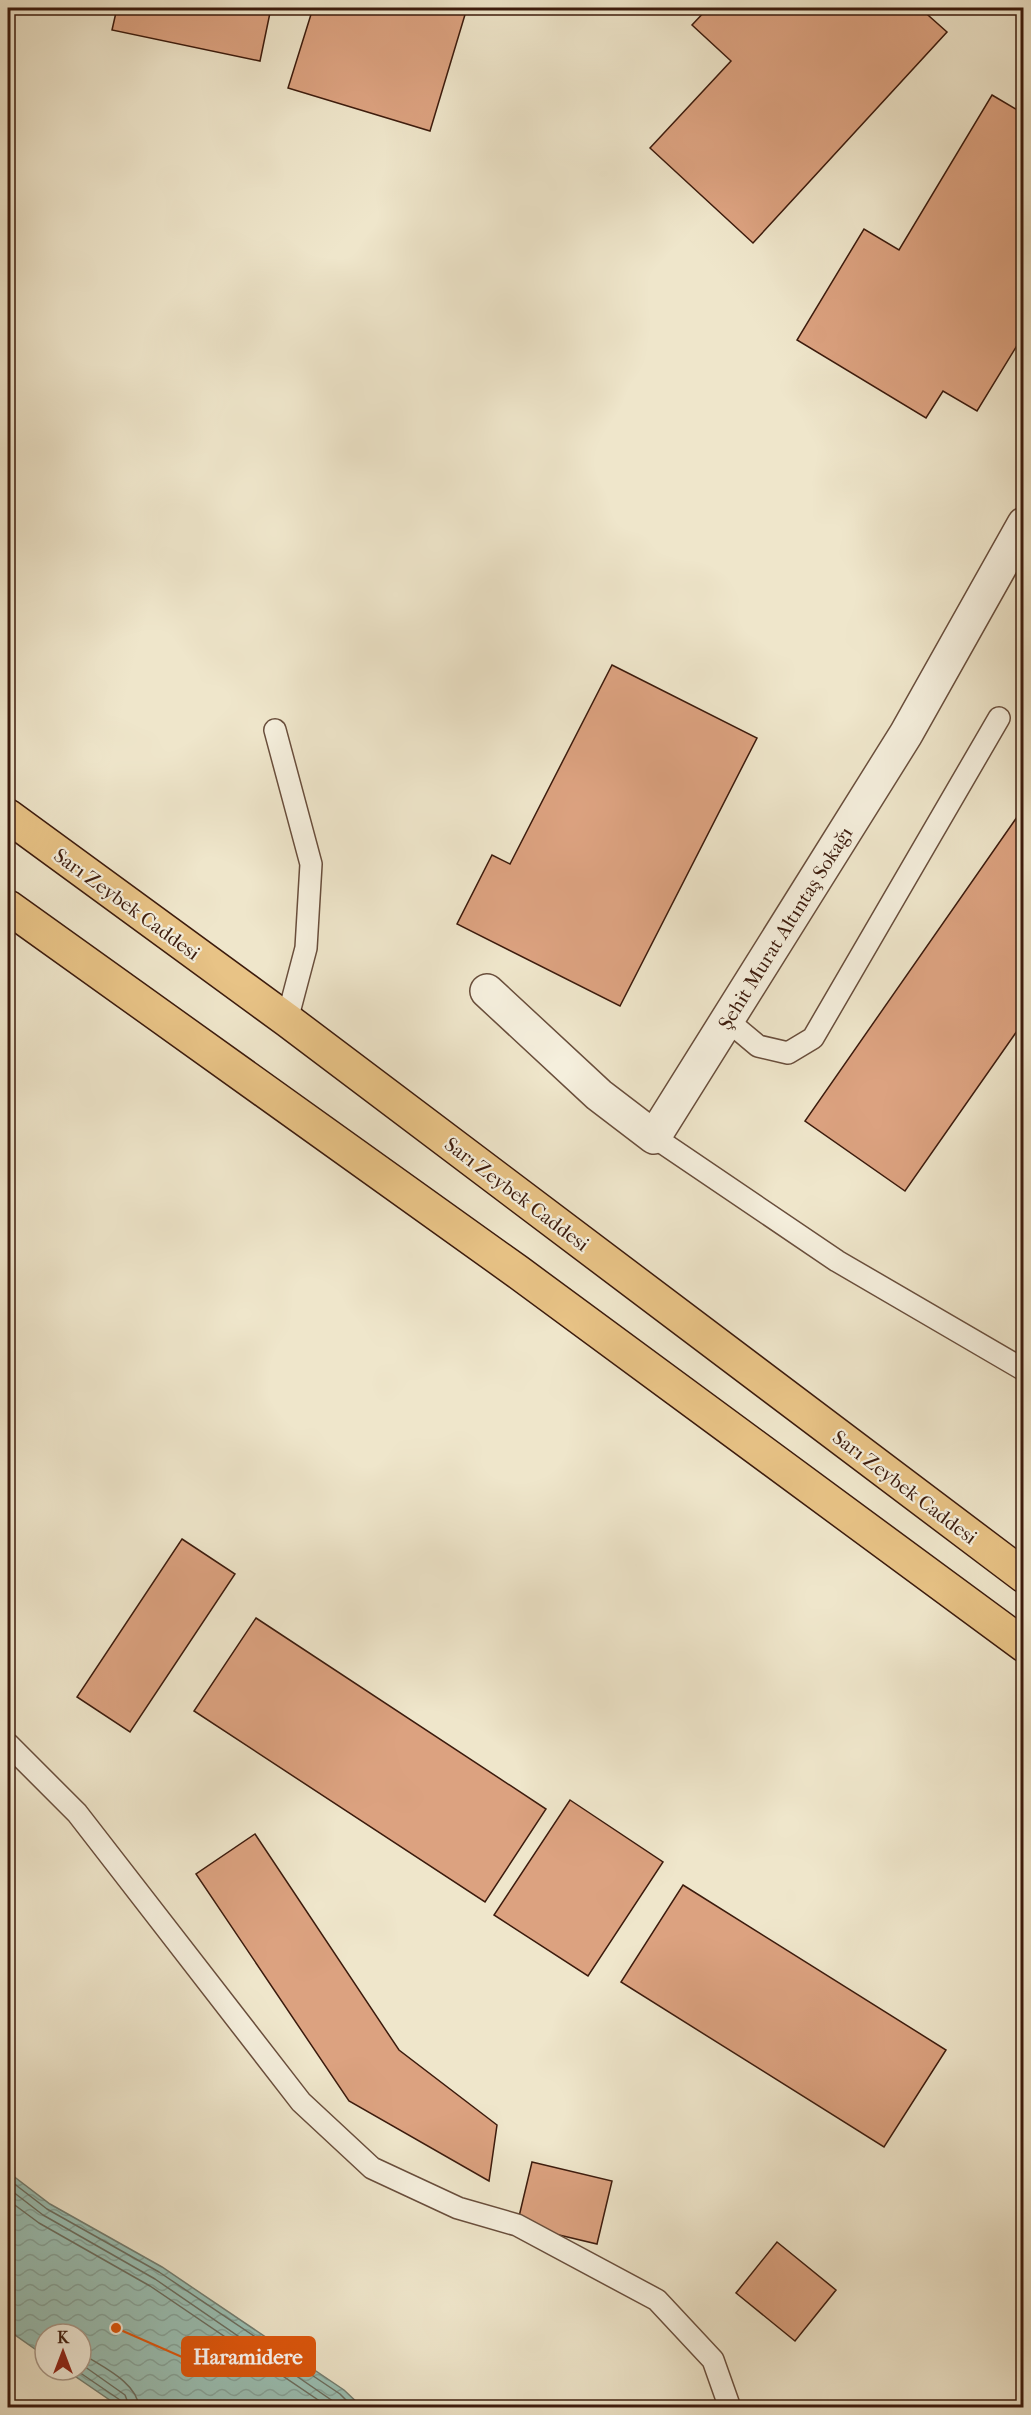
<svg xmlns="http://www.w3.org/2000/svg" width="1031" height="2415" font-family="'IM FELL French Canon',serif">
	<defs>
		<pattern id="water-waves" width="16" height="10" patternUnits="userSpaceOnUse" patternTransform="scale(1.5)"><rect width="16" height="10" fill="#9ac0b4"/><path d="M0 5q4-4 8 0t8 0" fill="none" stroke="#86a49a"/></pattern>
	</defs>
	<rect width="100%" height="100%" fill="#efe6cb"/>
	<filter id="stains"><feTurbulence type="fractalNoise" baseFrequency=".00333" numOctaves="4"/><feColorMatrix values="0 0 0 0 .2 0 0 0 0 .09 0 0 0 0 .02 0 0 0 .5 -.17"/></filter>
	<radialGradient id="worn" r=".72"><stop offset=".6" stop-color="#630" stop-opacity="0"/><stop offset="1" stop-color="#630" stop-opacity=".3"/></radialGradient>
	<path fill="url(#water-waves)" stroke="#747e71" stroke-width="1.5" d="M8,2172L50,2204L162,2267L344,2390L362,2407H120L66,2370H81V2334H45V2356L8,2330Z"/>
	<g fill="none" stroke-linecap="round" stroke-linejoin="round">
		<path stroke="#6b6e60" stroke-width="1.5" d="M8,2179L47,2209L159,2272L340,2394L354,2408
			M8,2188L43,2215L155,2279L343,2408
			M8,2200L39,2223L150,2286L330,2408
			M81,2353C100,2366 138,2382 139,2408
			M81,2364L125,2395L130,2408
			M76,2370L120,2400L122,2408"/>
	</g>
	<path fill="#dca280" stroke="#3c1b0d" stroke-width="1.5" d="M117,8H271L260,61L112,30Z
		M313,8H467L430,131L288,88Z
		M708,8H920L947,32L753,243L650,148L731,61L692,25Z
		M992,95L1024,114V334L977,411L943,391L926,418L797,340L864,229L899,250Z
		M612,665L757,738L620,1006L457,924L492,855L510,864Z
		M1024,807V1021L905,1191L805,1121Z
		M182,1539L235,1574L130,1732L77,1697Z
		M256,1618L546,1809L485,1902L194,1711Z
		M570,1800L663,1862L588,1976L494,1915Z
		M255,1834L399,2050L497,2125L489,2181L349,2101L196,1874Z
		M683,1885L946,2050L884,2147L621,1982Z
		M532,2162L612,2181L597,2244L517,2225Z
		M777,2242L836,2290L795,2341L736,2293Z"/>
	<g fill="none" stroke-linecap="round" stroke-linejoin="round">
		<g stroke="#694e3c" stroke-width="24">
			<path id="lane" d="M275,730L311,864L306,948L287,1020
				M727,1020L758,1046L788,1053L813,1038L999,718
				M654,1137L837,1261L1024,1370
				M8,1744L77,1813L301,2102L372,2168L458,2208L517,2225L657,2300L713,2360L730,2408"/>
		</g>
		<g stroke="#694e3c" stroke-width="36">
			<path id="street" d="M487,991L599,1095L654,1137L906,734L1024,524"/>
		</g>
		<g stroke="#3c1b0d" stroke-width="36">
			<path id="primary" d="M8,816L287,1020L1024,1576
				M8,907L518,1272L1024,1645"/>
		</g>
		<use href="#lane" stroke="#f5efdd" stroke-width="21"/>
		<use href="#street" stroke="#f5efdd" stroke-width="33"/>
		<use href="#primary" stroke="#e8c386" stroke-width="33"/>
	</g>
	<g text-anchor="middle" stroke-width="4.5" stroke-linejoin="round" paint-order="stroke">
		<g font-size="20" fill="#3c1b0d" stroke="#f5efdd">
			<text transform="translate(127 904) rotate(36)" y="7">Sarı Zeybek Caddesi</text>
			<text transform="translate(785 928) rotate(-58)" y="7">Şehit Murat Altıntaş Sokağı</text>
			<text transform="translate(517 1194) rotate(37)" y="7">Sarı Zeybek Caddesi</text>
			<text transform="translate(905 1487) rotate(37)" y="7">Sarı Zeybek Caddesi</text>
		</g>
	</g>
	<path fill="none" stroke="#df560c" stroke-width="2" d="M116 2328L182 2357"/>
	<circle fill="#df560c" stroke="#f5efdd" stroke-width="2" cx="116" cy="2328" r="6"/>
	<rect fill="#df560c" stroke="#df560c" stroke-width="2" x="182" y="2337" width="133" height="39" rx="6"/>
	<g font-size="21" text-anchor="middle" font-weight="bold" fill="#fff">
		<text x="248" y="2364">Haramidere</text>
	</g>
	<rect width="1031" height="2415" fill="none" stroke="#efe6cb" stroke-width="30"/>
	<rect x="9" y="9" width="1013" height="2397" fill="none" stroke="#3c1b0d" stroke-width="3"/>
	<rect x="15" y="15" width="1001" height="2385" fill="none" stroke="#3c1b0d" stroke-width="1.5"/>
	<g transform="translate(63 2352)"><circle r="28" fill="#f5efdd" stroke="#ab9a8a" stroke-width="1.5"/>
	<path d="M0-4.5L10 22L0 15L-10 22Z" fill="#8f2418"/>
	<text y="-9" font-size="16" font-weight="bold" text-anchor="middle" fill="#3c1b0d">K</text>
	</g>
	<rect width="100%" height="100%" filter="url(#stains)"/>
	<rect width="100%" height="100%" fill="url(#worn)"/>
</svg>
